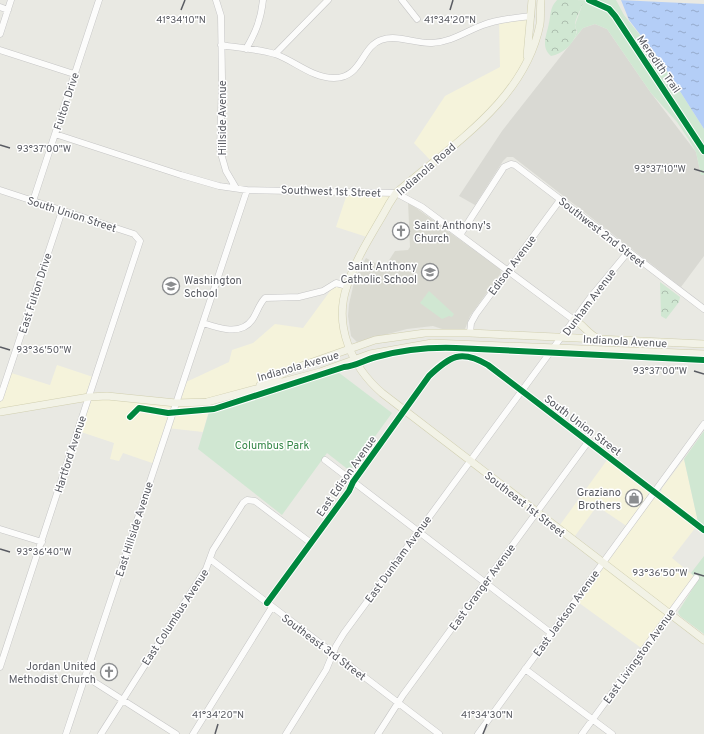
<svg xmlns="http://www.w3.org/2000/svg" width="704" height="734" font-family="Overpass,sans-serif">
	<defs>
		<pattern id="forest-crowns" width="20" height="18" patternUnits="userSpaceOnUse"><rect width="20" height="18" fill="#d0e7d2"/><path d="M2 6a3 3 0 1 1 6 0M12 15a3 3 0 1 1 6 0" fill="none" stroke="#acbeae"/></pattern>
		<pattern id="water-ripples" width="26" height="14" patternUnits="userSpaceOnUse"><rect width="26" height="14" fill="#b4cef7"/><path d="M2 4q2-2 4 0t4 0M15 11q2-2 4 0t4 0" fill="none" stroke="#95aacb"/></pattern>
	</defs>
	<rect width="100%" height="100%" fill="#e9e9e3"/>
	<path fill="#f5f3db" d="M531,16L526,62L512,88L432,162L414,143L445,96L500,67L499,20Z
		M348,191L396,193L370,238L336,227Z
		M336,283L347,286L343,303L350,349L245,392L207,402L209,410L203,432L167,428L155,464L123,453L119,461L110,459L114,443L78,431L89,398L0,412V395L8,372L50,385L57,365L96,378L89,397L176,403L184,383L229,362L232,350L253,343L275,324L303,328Z
		M684,459L698,522L661,493L662,488Z
		M607,460L690,519L696,527L672,558L696,578L644,650L575,600L628,527L597,506L572,540L557,529Z"/>
	<path fill="#d9d9d3" d="M595,24L607,29L651,93L696,152L701,175H704V256L681,287L513,157H507L503,161L475,205L459,196L502,131L583,28Z"/>
	<path fill="#dadad1" d="M408,202L500,269L501,273L470,316L465,329H442L433,326L407,329L357,342L351,336L348,316L349,304L355,278L366,258L384,268L395,251L408,250L410,247Z"/>
	<path fill="#d0e7d2" d="M578,0C592,0 606,8 614,18L704,153V175H701L696,152L689,140L677,122L651,93L607,29L595,24L583,28L574,39L577,32L575,25L583,3Z
		M593,0H616L624,15L662,63L704,129V148L664,85L613,11L608,6Z
		M429,291L454,314L452,317L449,316L442,319L420,303Z
		M338,372L392,413L350,471L327,453L282,515L198,449L209,412Z
		M704,431V526L698,522L684,459Z
		M704,556V634L680,616L678,612L698,580L691,573Z"/>
	<path fill="url(#forest-crowns)" d="M557,0H578L583,2C581,10 576,17 575,24C575,27 577,30 576,34C573,45 562,54 551,56C540,47 547,34 549,23C551,14 550,7 557,0Z
		M660,282L680,297L679,302L666,319L661,316Z"/>
	<path fill="url(#water-ripples)" d="M621,0H704V129L662,63L629,20Z"/>
	<path fill="#e9e9e3" d="M619,0H704V4Z"/>
	<g fill="none" stroke-linecap="round" stroke-linejoin="round">
		<g stroke="#c5c5c5" stroke-width="7">
			<path id="minor" d="M216,0L221,16L222,79L220,150L226,171L236,188
				M402,0L417,19
				M0,7L8,10
				M0,34L11,0
				M221,45C239,48 258,49 275,54C295,61 312,78 334,78C362,78 361,47 381,40C397,34 416,44 432,43C452,42 466,31 483,25C498,19 515,18 531,16
				M246,49C256,32 261,19 263,0
				M0,50L74,74
				M275,54L328,0
				M55,134L181,175L219,186L247,190L396,193L422,207L574,320
				M0,190L134,234L140,241L0,667
				M33,201L99,0
				M460,235L504,167L511,164L515,165L704,309
				M203,323C218,328 241,336 252,320C257,313 259,304 265,298L299,297L323,291L336,283L347,286
				M470,333L471,323L476,314L560,200
				M0,398L62,211
				M325,460L551,633
				M0,529L42,542
				M210,559L439,734
				M267,603L349,491L353,482L429,376C450,356 461,349 488,365L704,530
				M525,669L612,734
				M85,676L176,734
				M66,734L247,190
				M101,734L206,569L213,550L243,503L247,500L255,501L311,543
				M193,734L272,607
				M286,734L326,670L336,646L344,633L590,298L628,252
				M378,734L403,695L588,442
				M478,734L704,424
				M582,734L696,578"/>
		</g>
		<g stroke="#d1cfb0" stroke-width="8">
			<path id="major" d="M541,0C540,8 541,17 540,24C525,101 450,146 396,193L389,204C375,230 356,257 347,286C333,326 352,367 382,393L704,640
				M527,56L532,0
				M574,320C583,324 587,333 597,338
				M260,385L290,370L375,340L425,333H470L704,344
				M0,412L89,397L107,396L176,403L207,402L320,372L370,354L432,343L704,354"/>
		</g>
		<use href="#minor" stroke="#fcfcfb" stroke-width="6"/>
		<use href="#major" stroke="#f2f2e6" stroke-width="7"/>
		<g stroke="#fff" stroke-width="8">
			<path id="cycleway" d="M589,0L609,9L615,16L704,151
				M130,417L139,408L168,413L214,409L344,367C356,366 364,360 376,357C402,350 428,347 456,348L704,360
				M267,603L349,491L353,482L429,376C450,356 461,349 488,365L704,530"/>
		</g>
		<use href="#cycleway" stroke="#00873e" stroke-width="6"/>
	</g>
	<path fill="none" stroke="#595b62" stroke-width="1.5" d="M181,10L185,0M450,10L453,0M0,145L10,148M694,169L704,172M0,347L10,350M694,371L704,374M0,549L10,552M694,573L704,576M215,734L218,724M483,734L487,724"/>
	<defs>
		<g id="church-ring" transform="scale(0.9)"><circle r="9.5" fill="#fff" stroke="#8b8d8f" stroke-width="1.5"/><path d="M-1.2-6h2.4v3.5h3.3v2.4h-3.3V6h-2.4V-.1h-3.3v-2.4h3.3Z" fill="#8b8d8f"/></g>
		<g id="school-ring" transform="scale(0.9)"><circle r="9.5" fill="#fff" stroke="#8b8d8f" stroke-width="1.5"/><path d="M0-5L7-2L0 1L-7-2ZM-4 1L0 2.5L4 1V4Q0 6-4 4Z" fill="#8b8d8f"/></g>
		<g id="shop-ring" transform="scale(0.9)"><circle r="9.5" fill="#fff" stroke="#8b8d8f" stroke-width="1.5"/><path d="M-5-2.5h2.3a2.7 3.5 0 0 1 5.4 0H5L5.5 6h-11ZM-1.5-2.5h3a1.5 2.3 0 0 0-3 0Z" fill="#8b8d8f"/></g>
	</defs>
	<g fill-rule="evenodd">
		<use href="#church-ring" x="401" y="231"/>
		<use href="#school-ring" x="430" y="272"/>
		<use href="#school-ring" x="171" y="286"/>
		<use href="#shop-ring" x="634" y="498"/>
		<use href="#church-ring" x="109" y="672"/>
	</g>
	<g text-anchor="middle" stroke-width="3" stroke-linejoin="round" paint-order="stroke">
		<g font-size="11" fill="#595b62" stroke="#fff">
			<text transform="translate(659 64) rotate(55)" y="4">Meredith Trail</text>
			<text transform="translate(66 101) rotate(-72)" y="4">Fulton Drive</text>
			<text transform="translate(222 118) rotate(-90)" y="4">Hillside Avenue</text>
			<text transform="translate(426 169) rotate(-41)" y="4">Indianola Road</text>
			<text transform="translate(331 191) rotate(2)" y="4">Southwest 1st Street</text>
			<text transform="translate(72 214) rotate(18)" y="4">South Union Street</text>
			<text transform="translate(602 232) rotate(38)" y="4">Southwest 2nd Street</text>
			<text transform="translate(512 265) rotate(-53)" y="4">Edison Avenue</text>
			<text transform="translate(35 293) rotate(-72)" y="4">East Fulton Drive</text>
			<text transform="translate(589 302) rotate(-53)" y="4">Dunham Avenue</text>
			<text transform="translate(625 341) rotate(3)" y="4">Indianola Avenue</text>
			<text transform="translate(298 366) rotate(-16)" y="4">Indianola Avenue</text>
			<text transform="translate(583 425) rotate(37)" y="4">South Union Street</text>
			<text transform="translate(70 454) rotate(-72)" y="4">Hartford Avenue</text>
			<text transform="translate(346 476) rotate(-55)" y="4">East Edison Avenue</text>
			<text transform="translate(525 504) rotate(38)" y="4">Southeast 1st Street</text>
			<text transform="translate(134 529) rotate(-72)" y="4">East Hillside Avenue</text>
			<text transform="translate(398 559) rotate(-54)" y="4">East Dunham Avenue</text>
			<text transform="translate(482 587) rotate(-54)" y="4">East Granger Avenue</text>
			<text transform="translate(566 613) rotate(-54)" y="4">East Jackson Avenue</text>
			<text transform="translate(175 617) rotate(-57)" y="4">East Columbus Avenue</text>
			<text transform="translate(324 647) rotate(37)" y="4">Southeast 3rd Street</text>
			<text transform="translate(639 656) rotate(-54)" y="4">East Livingston Avenue</text>
		</g>
		<g font-size="11" fill="#595b62" stroke="#fff" text-anchor="end">
			<text x="414" y="229" text-anchor="start">Saint Anthony's<tspan x="414" dy="13">Church</tspan></text>
			<text x="417" y="270">Saint Anthony<tspan x="417" dy="13">Catholic School</tspan></text>
			<text x="184" y="284" text-anchor="start">Washington<tspan x="184" dy="13">School</tspan></text>
			<text x="621" y="496">Graziano<tspan x="621" dy="13">Brothers</tspan></text>
			<text x="96" y="670">Jordan United<tspan x="96" dy="13">Methodist Church</tspan></text>
		</g>
		<g font-size="11" fill="#348647" stroke="#fff">
			<text x="272" y="449">Columbus Park</text>
		</g>
	</g>
	<g font-size="10" text-anchor="middle" fill="#595b62" stroke="#fff" stroke-width="3" stroke-linejoin="round" paint-order="stroke">
		<text x="181" y="23">41°34'10"N</text>
		<text x="450" y="23">41°34'20"N</text>
		<text x="44" y="152">93°37'00"W</text>
		<text x="660" y="172">93°37'10"W</text>
		<text x="44" y="353">93°36'50"W</text>
		<text x="660" y="374">93°37'00"W</text>
		<text x="44" y="555">93°36'40"W</text>
		<text x="660" y="576">93°36'50"W</text>
		<text x="218" y="718">41°34'20"N</text>
		<text x="487" y="718">41°34'30"N</text>
	</g>
</svg>
